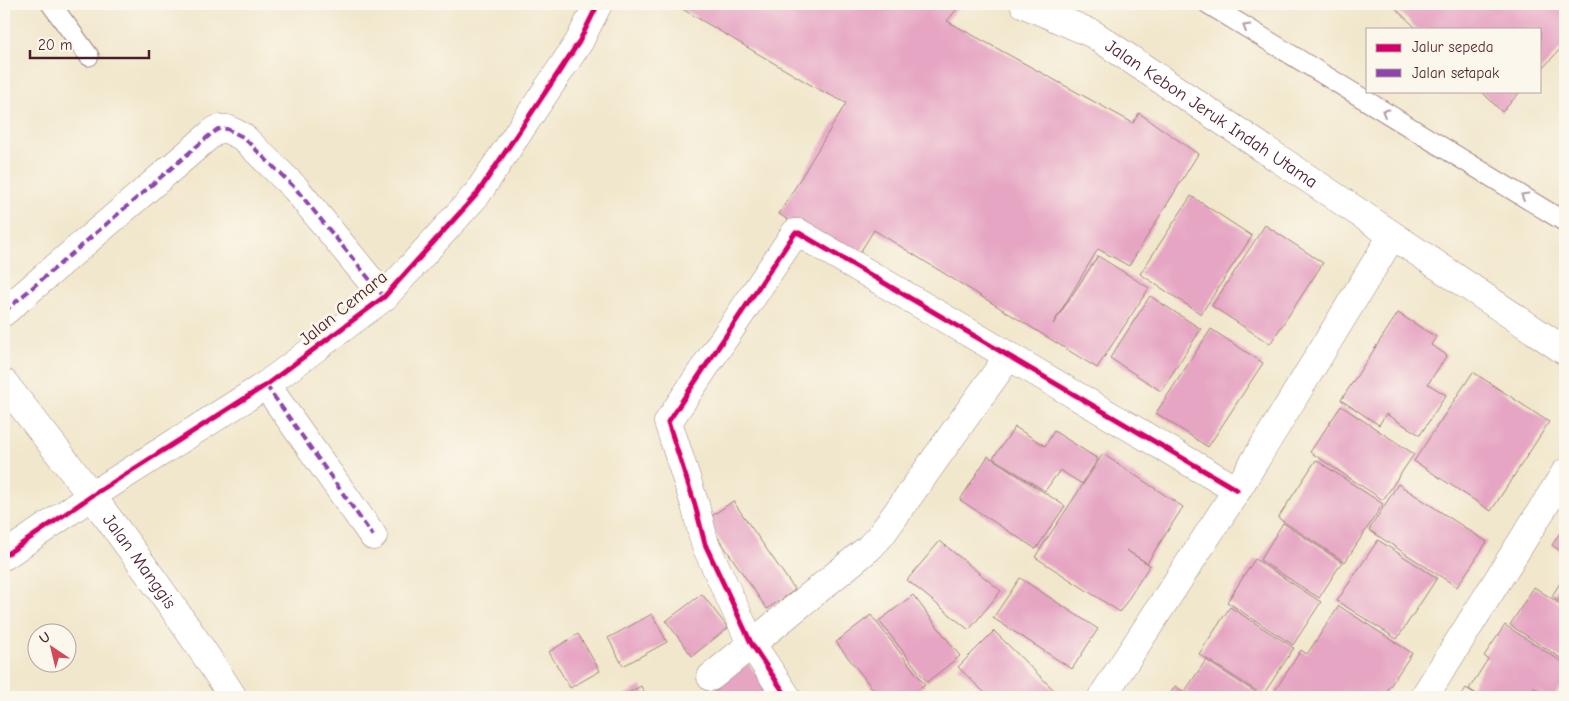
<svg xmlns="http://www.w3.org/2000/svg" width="1569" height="701" font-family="'Comic Neue',sans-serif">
	<rect width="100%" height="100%" fill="#fbf7ec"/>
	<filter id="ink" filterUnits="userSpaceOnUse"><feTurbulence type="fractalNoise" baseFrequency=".02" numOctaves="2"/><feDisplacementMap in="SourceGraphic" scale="10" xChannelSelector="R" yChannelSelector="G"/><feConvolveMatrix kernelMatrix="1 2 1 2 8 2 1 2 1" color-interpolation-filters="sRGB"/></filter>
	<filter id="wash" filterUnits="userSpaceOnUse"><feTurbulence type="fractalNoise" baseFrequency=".0096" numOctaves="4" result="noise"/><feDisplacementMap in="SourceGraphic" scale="20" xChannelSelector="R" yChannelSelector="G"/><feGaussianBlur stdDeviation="1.12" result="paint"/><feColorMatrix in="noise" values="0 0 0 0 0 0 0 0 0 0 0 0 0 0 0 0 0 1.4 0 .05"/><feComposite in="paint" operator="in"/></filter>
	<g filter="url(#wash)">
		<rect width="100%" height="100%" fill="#f1e7cc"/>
		<g id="blocks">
			<path fill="#e6a5c3" d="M674,4H859L865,7L866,4H947L957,9L947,21L1133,123L1139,113L1198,154L1129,266L1098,249L1053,324L1098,256L1149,288L1097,368L874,230L854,262L779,214L846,103L816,88Z
				M1391,4H1565V44L1540,71V29H1417Z
				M1481,91H1521L1502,112Z
				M1191,196L1252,236L1201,314L1140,274Z
				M1265,225L1323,263L1270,344L1212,306Z
				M1150,296L1201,329L1161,391L1110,358Z
				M1398,313L1436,337L1431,345L1447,355L1428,384L1446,395L1420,435L1386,414L1379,425L1341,400Z
				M1211,329L1263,363L1208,447L1156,413Z
				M1473,372L1549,422L1491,511L1414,461Z
				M1341,406L1414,454L1383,500L1310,452Z
				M1015,427L1045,446L1054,431L1098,459L1082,484L1060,470L1045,491L993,458Z
				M1103,454L1183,507L1147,563L1126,550L1150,565L1120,612L1035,557Z
				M988,456L1065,506L1036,549L960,500Z
				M1316,460L1383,504L1345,562L1278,518Z
				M1398,484L1487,542L1457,587L1369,530Z
				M733,501L795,590L767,609L706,520Z
				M1283,523L1342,562L1319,598L1260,560Z
				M1565,525V554L1552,545Z
				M1378,540L1437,578L1397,639L1337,601Z
				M940,541L1001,591L969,630L907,580Z
				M1255,559L1321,602L1293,645L1227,602Z
				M1565,575V605L1552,596Z
				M1020,578L1098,629L1072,669L993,618Z
				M1534,587L1565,607V661L1510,625Z
				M702,594L728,628L692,656L666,621Z
				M913,595L960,656L927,682L879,621Z
				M1339,606L1412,653L1383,697H1282L1274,692L1301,650L1307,654Z
				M1230,607L1294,648L1263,695L1199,654Z
				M652,614L667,642L623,666L608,638Z
				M871,615L925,685L910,697H879L836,642Z
				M1505,625L1565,664V680L1554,697H1548L1533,687L1547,697H1481L1469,689L1488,659L1484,656Z
				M994,631L1054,690L1047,697H989L958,667Z
				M578,634L600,671L570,688L549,652Z
				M1206,660L1260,695L1258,697H1194L1185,691Z
				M748,663L774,697H720L714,689Z
				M641,686L647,697H620Z
				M1175,686L1191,697H1168Z
				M1466,688L1480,697H1460Z"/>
		</g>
	</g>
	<g filter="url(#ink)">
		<use href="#blocks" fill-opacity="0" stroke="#9e837c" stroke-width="1"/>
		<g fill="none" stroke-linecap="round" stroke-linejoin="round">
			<g stroke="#9e837c" stroke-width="21">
				<path id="lane" d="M51,4L89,56
					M1208,4L1565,222"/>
			</g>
			<g stroke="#9e837c" stroke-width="29">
				<g id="street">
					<path id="s1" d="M1024,4L1093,34L1565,351"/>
					<path d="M4,312L211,134L218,129H227L243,137L296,189L384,297"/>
					<path id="s2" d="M4,383C85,485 163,588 233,697"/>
					<path d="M266,385L373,536"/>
					<path d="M4,556L93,495L266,385L384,297L477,194L579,42L598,4"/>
					<path d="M711,677L869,548L881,535L1008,357"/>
					<path d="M787,697L751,643L705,544L695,505L668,422L795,233H799L1237,490"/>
					<path d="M1102,697L1237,490L1392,236"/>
					<path d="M1424,697L1565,473"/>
				</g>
			</g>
			<use href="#lane" stroke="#fff" stroke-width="19"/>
			<use href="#street" stroke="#fff" stroke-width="28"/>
			<path stroke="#8e44ad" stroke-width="4" stroke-dasharray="8 4" stroke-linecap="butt" d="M4,312L211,134L218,129H227L243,137L296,189L384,297
				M266,385L373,536"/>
			<g stroke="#fbf7ec" stroke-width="8">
				<path id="cycleway" d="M4,556L93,495L266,385L384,297L477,194L579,42L598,4
					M787,697L751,643L705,544L695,505L668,422L795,233H799L1237,490"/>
			</g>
			<use href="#cycleway" stroke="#d6006c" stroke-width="5"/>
		</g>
		<defs><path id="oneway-chevron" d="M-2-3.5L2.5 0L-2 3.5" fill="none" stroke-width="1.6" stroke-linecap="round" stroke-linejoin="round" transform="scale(1.25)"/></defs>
		<g stroke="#ae9aa0">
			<use href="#oneway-chevron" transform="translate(1246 27) rotate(-149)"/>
			<use href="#oneway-chevron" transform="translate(1385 112) rotate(-149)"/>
			<use href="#oneway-chevron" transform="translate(1524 196) rotate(-149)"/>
		</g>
	</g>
	<g text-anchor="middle" stroke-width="5" stroke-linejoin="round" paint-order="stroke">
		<g font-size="18" fill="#4a1f2b" stroke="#fbf7ec">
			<text dy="6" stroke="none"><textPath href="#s1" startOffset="218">Jalan Kebon Jeruk Indah Utama</textPath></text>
			<text transform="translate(343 308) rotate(-39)" y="6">Jalan Cemara</text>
			<text dy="6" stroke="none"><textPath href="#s2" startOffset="224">Jalan Manggis</textPath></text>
		</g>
	</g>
	<rect width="1569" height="701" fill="none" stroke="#fbf7ec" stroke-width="20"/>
	<rect x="1366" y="28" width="175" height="65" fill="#fbf7ec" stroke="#b4a19f"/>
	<rect x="1376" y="44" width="25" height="8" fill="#d6006c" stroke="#b4a19f"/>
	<text x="1412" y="52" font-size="15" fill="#4a1f2b">Jalur sepeda</text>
	<rect x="1376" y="69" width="25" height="8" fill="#8e44ad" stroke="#b4a19f"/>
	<text x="1412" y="78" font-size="15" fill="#4a1f2b">Jalan setapak</text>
	<g transform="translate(52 648) rotate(325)"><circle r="24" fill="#fbf7ec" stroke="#b4a19f"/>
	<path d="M0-4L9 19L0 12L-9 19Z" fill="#d1495b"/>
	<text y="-8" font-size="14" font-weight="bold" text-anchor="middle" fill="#4a1f2b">U</text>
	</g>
	<path d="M30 50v8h119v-8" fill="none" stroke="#4a1f2b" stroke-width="2.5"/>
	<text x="38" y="50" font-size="15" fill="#4a1f2b" stroke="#fbf7ec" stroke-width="4" paint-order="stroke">20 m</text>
</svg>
